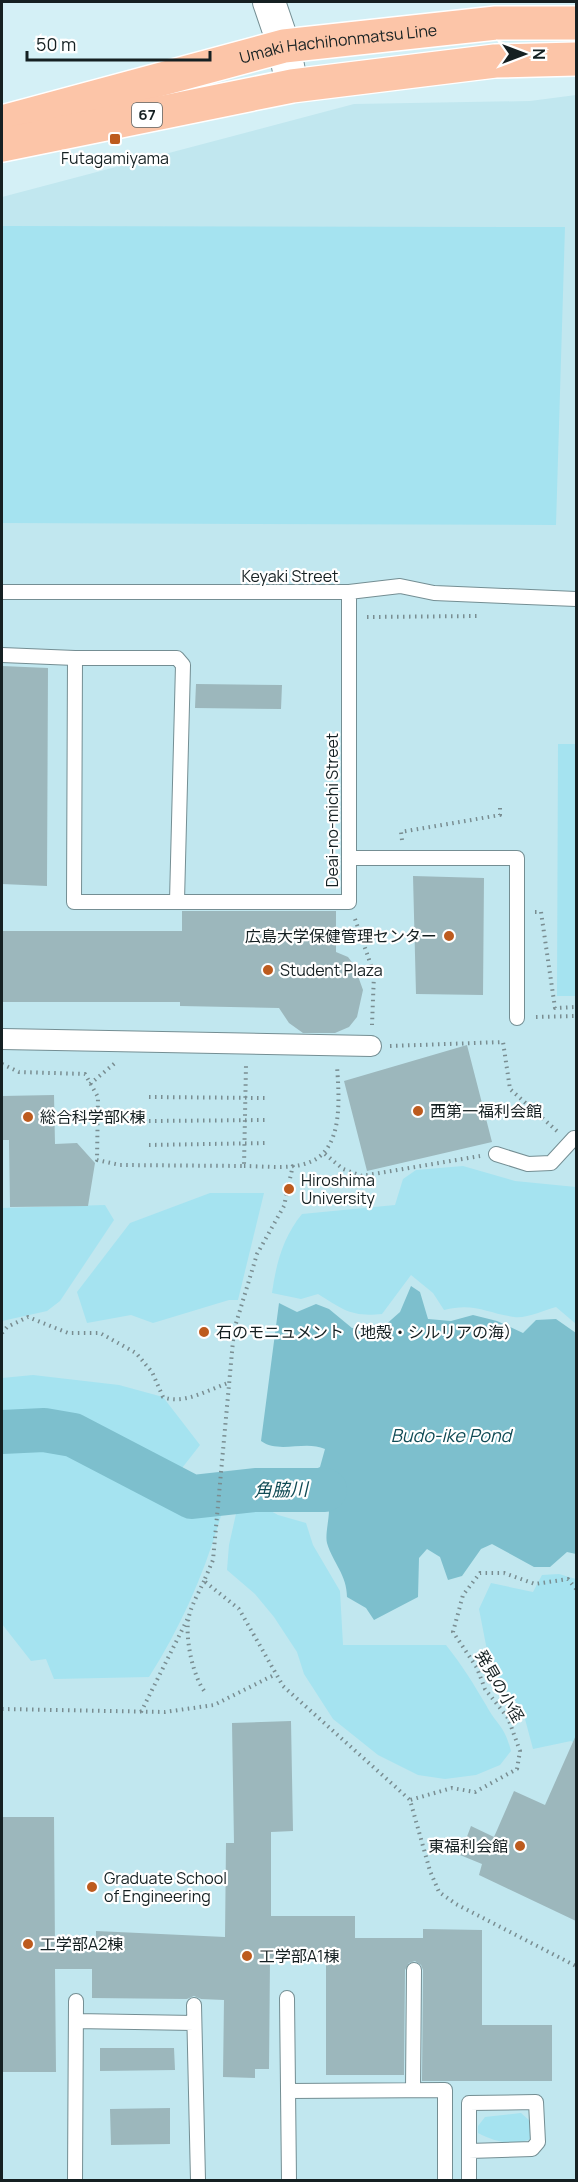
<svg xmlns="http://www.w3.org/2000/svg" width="578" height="2182" font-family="Manrope,'Noto Sans JP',sans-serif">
	<rect width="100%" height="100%" fill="#d4f0f6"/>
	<path fill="#c1e7ef" d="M576,95V2180H2V197L354,104L530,101Z"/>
	<path fill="#a5e3f0" d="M2,226L565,227L556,525L2,523Z
		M558,744H576V996H557Z
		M463,1166L515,1181L576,1187V1324L556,1307C544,1310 526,1319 514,1317C487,1313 474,1302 444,1310L433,1293L411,1275L382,1314C351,1317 344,1310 318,1294L301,1299L272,1293C276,1264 283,1237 302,1214L395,1205L403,1179L416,1170Z
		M210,1193H264L238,1300H229L153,1323L131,1315L87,1323L77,1292L130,1223Z
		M105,1205L114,1220L60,1301L47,1311L2,1321V1208Z
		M33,1375L119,1385L163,1397L200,1445L168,1486L222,1512C206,1570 181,1627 149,1677L54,1679L46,1659L31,1661L2,1624V1378Z
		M238,1505H260L278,1515L306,1523L313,1545L340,1591L343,1645H446C462,1665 473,1683 486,1705C497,1726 504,1724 511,1751L500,1765L476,1775L445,1779L418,1775L378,1755L333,1719L304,1674L297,1652L274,1617L255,1594L227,1570L229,1545Z
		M559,1574L576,1579V1744L571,1741L533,1749L525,1719L492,1676L479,1609L491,1583L533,1592L542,1575Z
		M521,2113L530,2121L531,2139C513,2146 495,2142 478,2133V2126L485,2117Z"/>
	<path fill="#7dbfcd" d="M411,1286L420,1292L428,1319L451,1321L473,1315L497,1321L523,1333L536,1320L556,1319L576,1333V1554L567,1552L550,1567H534L492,1544L481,1549L462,1576L448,1580L440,1557L427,1549L419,1558L418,1597L374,1620L366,1608L347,1597C347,1575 333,1563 327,1543C325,1535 329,1520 329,1510L322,1504L305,1505L267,1494L263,1485L294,1479L320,1467L325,1449C305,1440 279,1454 261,1441L279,1303L297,1312L316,1304L329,1309L352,1328L383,1327L400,1312Z"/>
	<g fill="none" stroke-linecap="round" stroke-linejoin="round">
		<path stroke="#7dbfcd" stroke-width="44" d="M2,1432L44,1430L73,1435L192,1497L255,1490H325"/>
	</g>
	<path fill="#9cb7bc" d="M2,666L48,668L47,886L2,884Z
		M196,684L282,685L281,709L195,708Z
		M413,876L484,878L483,995L416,994Z
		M182,911H336V952L348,957L354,965L363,990L357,1017L349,1027L335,1033H303L289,1023L279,1008L180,1006V1002H2V931H182Z
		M467,1045L492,1142L367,1171L344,1081Z
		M54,1095L55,1144L77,1143L95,1163L88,1206L10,1207L9,1140H2V1096Z
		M291,1721L293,1831L271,1832V1916H355V1938H423V1929L482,1930V2025H552V2081H422L423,1970L421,1965L415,1961L409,1963L405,1970L404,2075H326V1959H270L269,2069H255V2078L223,2077L224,2000L201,1999L194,1996L187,1999L92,1998V1969H55L56,2072H2V1817H54L55,1950L96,1951V1931L225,1937L226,1843H234L232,1723Z
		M576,1735V1921L479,1875L482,1864L460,1855L471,1826L494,1837L514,1791L545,1805Z
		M100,2048H174L175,2070L100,2071Z
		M170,2108V2144L111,2145L110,2109Z"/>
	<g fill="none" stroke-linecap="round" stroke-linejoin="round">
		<g stroke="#748e93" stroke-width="16">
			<path id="service" d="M2,592H349L400,586L434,593L576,599
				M2,655L75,658
				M349,858H517V1018
				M177,901L183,665L177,658H75L74,902H349V592
				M496,1154L528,1164L551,1163L574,1138
				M287,1998L289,2180
				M194,2005L198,2180
				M76,2021L194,2023
				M413,2090L414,1970
				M288,2091L445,2090V2180
				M469,2151L532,2149L538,2142L536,2102L469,2103V2180
				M75,2180L76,2001"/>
		</g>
		<g stroke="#748e93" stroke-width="22">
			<path id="pedestrian" d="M2,1039L371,1046"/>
		</g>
		<g stroke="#748e93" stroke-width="34">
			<path id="tertiary" d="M269,2L284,46L292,86"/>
		</g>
		<g stroke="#fff" stroke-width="36">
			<g id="primary">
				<path id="s1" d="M2,122L284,46L496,23H576"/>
				<path d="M2,145L292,86L495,61L576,59"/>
			</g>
		</g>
		<path stroke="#798d91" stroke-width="4" stroke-dasharray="1.5 4.5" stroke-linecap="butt" d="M367,617L480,616
			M402,840L401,832L500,815V807
			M535,912H541L555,1008L576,1007
			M355,919L374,974L372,1025
			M536,1017L576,1016
			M390,1046L503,1042L510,1089L557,1131
			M2,1064L19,1072L85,1074L98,1097L97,1160L120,1165L244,1166L246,1065
			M90,1084L115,1063
			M149,1097L265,1098
			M149,1121L267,1120
			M149,1145L268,1143
			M325,1154L343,1169L362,1176L480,1156
			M293,1165L284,1206L257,1254L234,1330L213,1560L204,1581L239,1609L283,1686L410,1800
			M244,1166C264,1166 291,1170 310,1162C344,1149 339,1096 337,1066
			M2,1333L7,1327L28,1317L68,1333H100L136,1353L152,1372L163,1397C183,1405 208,1390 228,1383
			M204,1581C199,1592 192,1604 189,1616C184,1635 193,1679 206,1693
			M576,1589L568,1579L535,1584L504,1573H480L463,1595L453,1632L477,1668L485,1689L508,1718L520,1751L517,1769L475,1792L452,1788L410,1800L430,1871L439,1892L456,1904L576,1966
			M2,1709L165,1712L214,1705L276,1674
			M141,1712L188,1618"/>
		<use href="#service" stroke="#fff" stroke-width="14"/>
		<use href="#pedestrian" stroke="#fff" stroke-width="20"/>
		<use href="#tertiary" stroke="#fff" stroke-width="32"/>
		<use href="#primary" stroke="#fcc5a8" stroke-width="33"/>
	</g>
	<g fill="#bd5b1e" stroke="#fff" stroke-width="2">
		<rect x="109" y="133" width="12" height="12" rx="3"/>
		<circle cx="449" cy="936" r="6"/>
		<circle cx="268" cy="970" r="6"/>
		<circle cx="418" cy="1111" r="6"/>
		<circle cx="28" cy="1117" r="6"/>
		<circle cx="289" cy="1189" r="6"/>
		<circle cx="204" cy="1332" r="6"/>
		<circle cx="520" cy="1846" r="6"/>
		<circle cx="92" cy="1887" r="6"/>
		<circle cx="28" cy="1944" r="6"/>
		<circle cx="247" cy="1956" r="6"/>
	</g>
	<g text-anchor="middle" stroke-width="4.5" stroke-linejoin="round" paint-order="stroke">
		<rect fill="#fff" stroke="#5b6364" stroke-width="1.5" x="132" y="103" width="30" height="24" rx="4.5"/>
		<g font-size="15" font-weight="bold" fill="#152022">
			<text x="147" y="120">67</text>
		</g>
		<g font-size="16" fill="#152022" stroke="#fff">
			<text dy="6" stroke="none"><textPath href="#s1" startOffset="346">Umaki Hachihonmatsu Line</textPath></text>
			<text x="290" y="582">Keyaki Street</text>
			<text transform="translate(332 810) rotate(-90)" y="6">Deai-no-michi Street</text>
			<text transform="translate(500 1686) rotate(60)" y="6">発見の小径</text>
		</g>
		<g font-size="16" fill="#152022" stroke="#fff" text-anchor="start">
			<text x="115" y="164" text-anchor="middle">Futagamiyama</text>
			<text x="437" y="942" text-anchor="end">広島大学保健管理センター</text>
			<text x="280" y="976">Student Plaza</text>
			<text x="430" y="1117">西第一福利会館</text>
			<text x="40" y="1123">総合科学部K棟</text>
			<text x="301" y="1186">Hiroshima<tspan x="301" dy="18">University</tspan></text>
			<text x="216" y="1338">石のモニュメント（地殻・シルリアの海）</text>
			<text x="508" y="1852" text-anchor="end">東福利会館</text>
			<text x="104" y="1884">Graduate School<tspan x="104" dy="18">of Engineering</tspan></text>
			<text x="40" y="1950">工学部A2棟</text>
			<text x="259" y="1962">工学部A1棟</text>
		</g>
		<g font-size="18" font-style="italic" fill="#104b55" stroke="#fff">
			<text x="451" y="1442">Budo-ike Pond</text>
			<text transform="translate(281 1490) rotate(-1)" y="6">角脇川</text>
		</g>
	</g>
	<rect width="578" height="2182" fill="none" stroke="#152022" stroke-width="6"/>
	<g transform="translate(524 54) rotate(90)" stroke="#ffffff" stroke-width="4.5" paint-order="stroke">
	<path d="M0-4.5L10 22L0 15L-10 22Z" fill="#152022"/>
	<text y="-9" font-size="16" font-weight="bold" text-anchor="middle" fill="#152022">N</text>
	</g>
	<path d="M27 51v9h183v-9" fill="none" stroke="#152022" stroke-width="3"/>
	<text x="36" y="51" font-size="18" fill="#152022" stroke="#ffffff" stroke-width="4.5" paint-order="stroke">50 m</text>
</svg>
